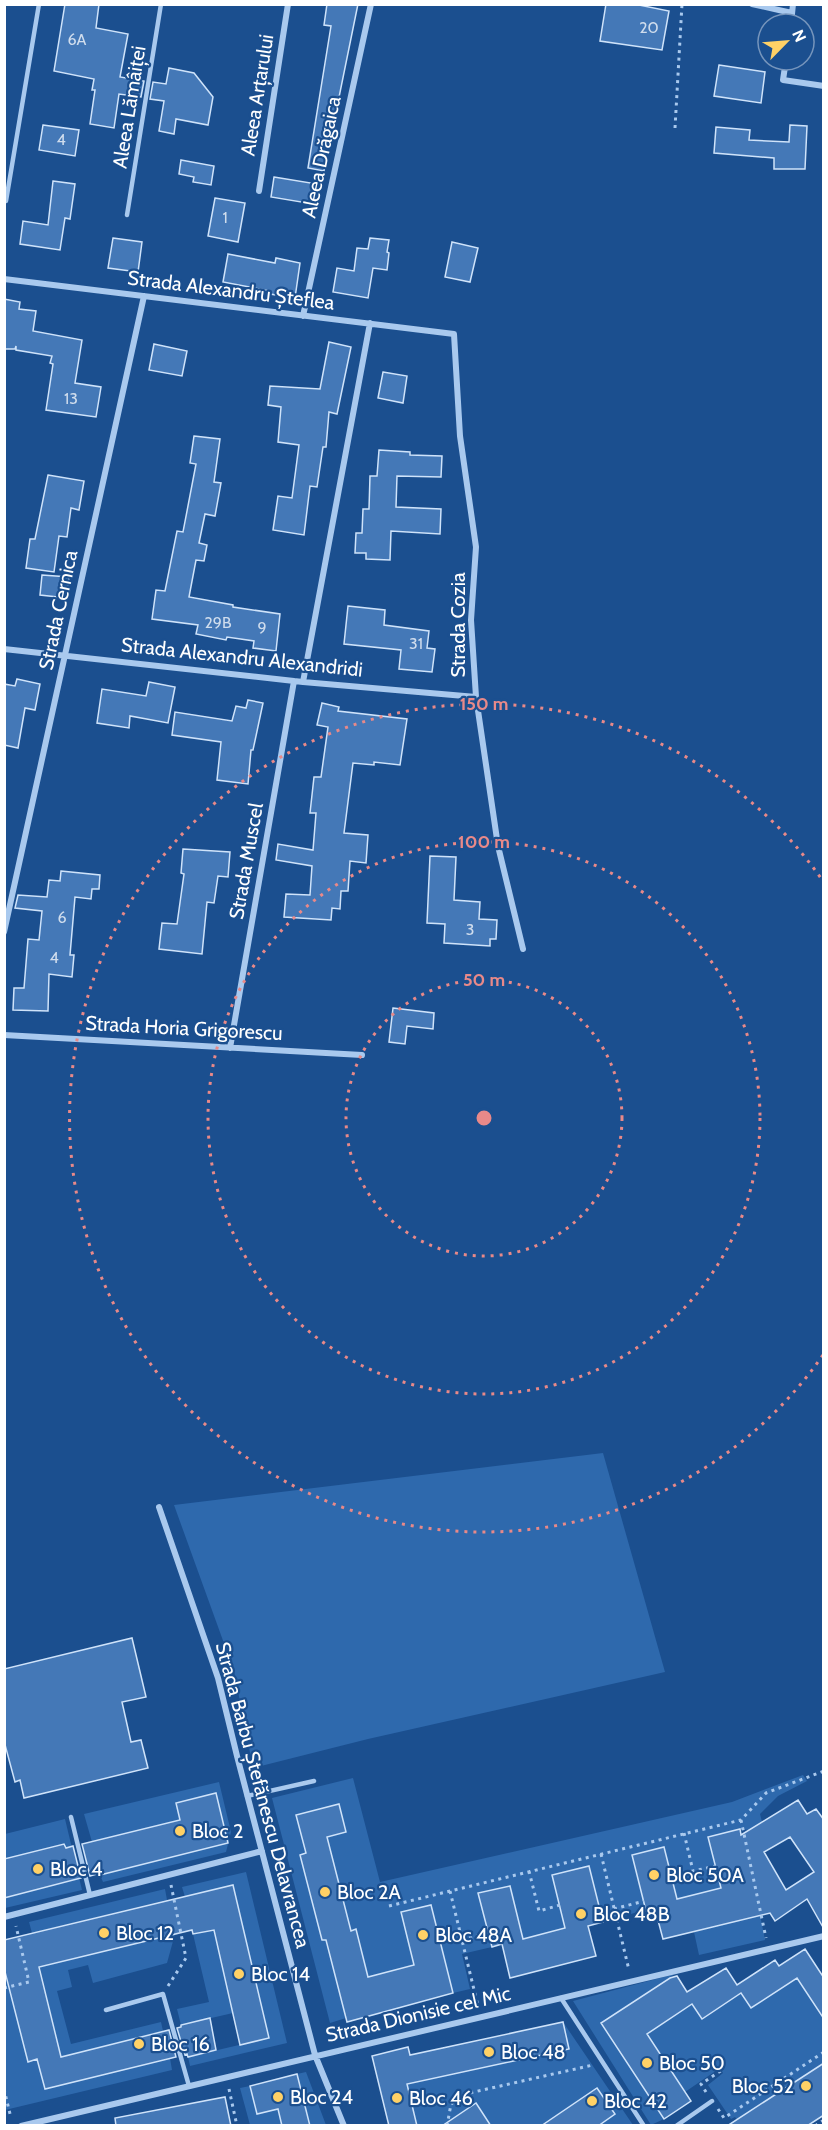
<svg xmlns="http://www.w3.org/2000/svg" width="828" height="2130" font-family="Cabin,sans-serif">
	<rect width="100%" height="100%" fill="#1b4f8f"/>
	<path fill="#2e69ad" d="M603,1453L665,1672L368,1739L253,1768L234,1671L174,1505Z
		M803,1775L807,1781L778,1796L760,1814L762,1822L750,1830L740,1829L721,1888L603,1922L589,1866L552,1875L565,1928L523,1939L510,1886L479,1893L492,1947L462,1954L470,1989L453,1993L431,1905L414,1965L375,1975L372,1992L356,1930L351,1931L327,1837L346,1832L296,1815L306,1853L300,1855L322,1940H326L346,2018L330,2023L272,1798L353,1778L380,1882L732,1802Z
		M219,1782L231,1832L226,1852L103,1882L100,1875L228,1843L216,1794L176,1803L180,1820L92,1842L84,1814Z
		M65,1819L82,1890L5,1908V1898L74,1880L64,1844L5,1859V1834Z
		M246,1872L287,2043L190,2066L188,2057L269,2038L233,1886L185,1897L182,1887Z
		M754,1884L765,1940L699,1955L694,1932L749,1918Z
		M165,1889L167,1900L32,1933L29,1922Z
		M214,1930L233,2013L181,2025L177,2009L209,2002L193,1934Z
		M175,1934L167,1963L93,1983L88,1965L68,1970L72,1987L57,1991L71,2044L161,2022L163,2031L61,2057L40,1967Z
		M5,1969L28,2061L37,2059L45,2089L170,2058L172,2070L5,2110Z
		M675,1974L601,2023L664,2119L651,2125L573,2001Z
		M797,1978L823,2019V2063L752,2109L760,2121L741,2125L735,2117L731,2119L708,2085L723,2073L720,2068L685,2092L647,2034L692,2004L702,2019L741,1993L751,2008Z
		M563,2022L633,2125H598L615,2114L597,2088L541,2125H491L475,2103L455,2117L460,2125H417L404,2071L416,2082L568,2049Z
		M306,2072L326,2125H310L297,2074Z
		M250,2086L257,2114L278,2109L282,2125H250L240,2088Z"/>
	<path fill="#4478b7" stroke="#cfe3fa" stroke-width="1.5" fill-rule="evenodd" d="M65,4H99L96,28L128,34L120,77L144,81L141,97L119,94L114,128L90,124L95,90H92L94,79L54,71Z
		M327,4H358L324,171L308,168L331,26L324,25Z
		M606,4H634L669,11L662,50L600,41Z
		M719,65L765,72L761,103L714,96Z
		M169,68L194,73L213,97L208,125L176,119L174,134L159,131L164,101L150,99L153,82L166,84Z
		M43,125L79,130L75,156L39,150Z
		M790,125L807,126L805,169H774V158L714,153L716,127L750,130L749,140L789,142Z
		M181,160L214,166L211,185L193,182L194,177L179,174Z
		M274,177L317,184L313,204L271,197Z
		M53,181L75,184L70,219L65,218L60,250L20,244L23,221L48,225Z
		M215,198L245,203L238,242L208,236Z
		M113,238L142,242L138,272L108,268Z
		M370,238L389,240L387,252L389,253L387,270L373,268L368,298L333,292L337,268L354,271L357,248L368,249Z
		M452,242L478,248L470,282L445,277Z
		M228,254L275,263L276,258L300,263L295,298L270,294V291L223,282Z
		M4,299L20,302L19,309L36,311L33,331L82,340L75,383L101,387L96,417L46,410L53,364L50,363L52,356L16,350V346L15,349H4Z
		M329,342L351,347L337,414L329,412L326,447H323L317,487L310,486L304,535L273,530L278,496L292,498L299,445L278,442L281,407L268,405L270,386L320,389Z
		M154,344L187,351L182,376L149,370Z
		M383,372L407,376L403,403L378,398Z
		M194,436L220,439L214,482L221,483L215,516L205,514L199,543L207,545L204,561L196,560L189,597L233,605V607L280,614L276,651L253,648L254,641L227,637L226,640L196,634L198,625L152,619L156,590L165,591L177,531L183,532L196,464L190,463Z
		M379,450L410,452V455L442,456L441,477L397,476L396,507L441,509L440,534L391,531L390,560L366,559V553H355L356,533H362L363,509H369L370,476H377Z
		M48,475L84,481L79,510L71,508L67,537L59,536L54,572L26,568L30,539H35Z
		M42,575L69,577L67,598L40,595Z
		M348,606L385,610L384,625L429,631L427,648L435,649L432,672L399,669L401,650L344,644Z
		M17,679L40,684L35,710L25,708L18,748L4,745V684L15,686Z
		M149,682L175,687L168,723L130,716L129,728L97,723L102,689L146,696Z
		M248,700L263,703L253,750H251L248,784L217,780L221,742L172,735L175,712L232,721L236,706L246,708Z
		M322,703L339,707L338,711L407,719L400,765L374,762V765L353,763L344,833L368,835L366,863L350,861L348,891H341L340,909L332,908L331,920L284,917L286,894L310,895L312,866L276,860L278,844L313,850L316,813H310L314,777H321L328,727L317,725Z
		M183,849L230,852L228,877L218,876L214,903L207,902L202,954L159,949L162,923L177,924L184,874L181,873Z
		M430,856L456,857L454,900L480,902L479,919L497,920L496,939H490V946L444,943L445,924L427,923Z
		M61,871L100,875L99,889H92L91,899L75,897L70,955H74L72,977L49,974L48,1011L13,1010L14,988H24L28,939L39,940L42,911L15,908L18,895L47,897L49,880L60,881Z
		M393,1008L434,1013L433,1029L407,1026L405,1044L389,1042Z
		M132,1638L146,1697L122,1702L131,1742L141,1740L148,1768L24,1798L20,1780L15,1782L4,1741V1669Z
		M216,1793L228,1843L100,1875V1873L90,1876L82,1844L180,1820L176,1803Z
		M798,1800L807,1814L816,1809L824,1820V1929L807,1899L775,1921L770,1913L663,1939L655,1909L646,1911L632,1855L664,1847L677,1899L721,1888L708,1837L740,1829L741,1835ZM790,1837L814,1872L786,1890L764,1852Z
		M339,1804L346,1832L327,1837L351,1931L356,1929L368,1977L414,1965L401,1912L431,1905L453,1993L347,2022L326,1940H322L300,1855L306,1853L296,1815Z
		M64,1844L66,1848L73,1846L81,1878L4,1898V1859Z
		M589,1866L603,1922L588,1926L596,1956L510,1978L502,1944L492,1947L478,1893L510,1886L523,1939L565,1928L552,1875Z
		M233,1885L269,2038L240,2045L214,1930L193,1934L192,1930L39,1967L61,2057L169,2030L176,2057L45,2089L37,2059L28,2062L4,1968V1940Z
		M805,1949L824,1978V2019L797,1978L751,2008L741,1993L702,2019L692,2004L647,2034L691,2101L664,2119L601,2023L670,1978L677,1976L687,1992L726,1968L737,1985L775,1960L779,1966Z
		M210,2018L216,2050L188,2057L187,2054L185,2055L177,2028L181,2027V2025Z
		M563,2022L569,2049L407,2084L417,2126H389L372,2056L408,2047L410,2055Z
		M824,2063V2115L807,2126H727Z
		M297,2074L310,2126H282L278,2109L257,2114L250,2086Z
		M597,2088L615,2114L598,2126H541Z
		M225,2097L231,2126H116L115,2118Z
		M476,2103L491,2126H442Z"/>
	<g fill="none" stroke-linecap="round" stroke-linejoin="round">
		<path stroke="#a9c9ee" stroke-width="3" stroke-dasharray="3 4.5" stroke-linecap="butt" d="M675,128L682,4
			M741,1820L766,1938
			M684,1833L693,1871L716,1866
			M601,1854L629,1970
			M529,1871L539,1911L560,1905
			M450,1891L478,2006
			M389,1906L741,1820L766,1793L824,1771
			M614,1909L644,1901
			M462,1940L488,1933
			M168,1986L186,1958L171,1885
			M4,1988L29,1982L16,1926
			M4,2089L11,2118
			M229,2089L237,2126
			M706,2092L701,2084L722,2070
			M718,2109L724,2118L824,2052
			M447,2126L451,2104L465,2094L593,2065
			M815,2126L824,2120"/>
		<path stroke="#a9c9ee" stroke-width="4.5" d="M6,201L39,4
			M127,215L161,4
			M247,1796L314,1781
			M71,1817L90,1895
			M561,1998L644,2126
			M106,2010L163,1994L189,2086
			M676,2126L712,2101"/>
		<path stroke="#a9c9ee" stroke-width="6" d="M752,4L792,13
			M791,24L793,4
			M786,60L783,80L824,86
			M259,191L288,4
			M4,279L454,334L460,436L476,547L471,620L476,697L498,846L523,949
			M303,316L371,4
			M4,649L303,682L476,697
			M303,682L370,323
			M4,932L144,296
			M4,1035L362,1055
			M230,1048L294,681
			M159,1507L218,1678L237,1756L315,2055L344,2126
			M4,1917L262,1851
			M21,2126L824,1936"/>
	</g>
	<g fill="none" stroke="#e88989" stroke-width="3" stroke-dasharray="3 6">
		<circle cx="484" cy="1118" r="138"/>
		<circle cx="484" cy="1118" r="276"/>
		<path d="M823 1355A414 414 0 1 1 823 881"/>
	</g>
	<g fill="#ffd166" stroke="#1b4f8f" stroke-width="2">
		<circle cx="180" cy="1831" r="6"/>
		<circle cx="38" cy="1869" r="6"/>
		<circle cx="654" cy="1875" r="6"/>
		<circle cx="325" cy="1892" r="6"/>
		<circle cx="581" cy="1914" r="6"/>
		<circle cx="104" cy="1933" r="6"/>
		<circle cx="423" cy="1935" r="6"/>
		<circle cx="239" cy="1974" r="6"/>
		<circle cx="139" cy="2044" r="6"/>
		<circle cx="489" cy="2052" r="6"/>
		<circle cx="647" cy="2063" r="6"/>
		<circle cx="806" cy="2086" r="6"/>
		<circle cx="278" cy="2097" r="6"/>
		<circle cx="397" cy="2098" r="6"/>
		<circle cx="592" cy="2101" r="6"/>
	</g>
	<g text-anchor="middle" stroke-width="4.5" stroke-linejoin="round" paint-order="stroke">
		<g font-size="16" fill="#d0dded">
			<text x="649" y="33">20</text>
			<text x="77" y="45">6A</text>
			<text x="61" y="145">4</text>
			<text x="225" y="223">1</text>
			<text x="71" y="404">13</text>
			<text x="218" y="628">29B</text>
			<text x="262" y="633">9</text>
			<text x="416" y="649">31</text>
			<text x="62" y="923">6</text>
			<text x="470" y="935">3</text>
			<text x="54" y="963">4</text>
		</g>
		<g font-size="20" fill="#fff" stroke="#1b4f8f">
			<text transform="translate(257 95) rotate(-81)" y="7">Aleea Arțarului</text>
			<text transform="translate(129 107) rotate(-81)" y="7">Aleea Lămâiței</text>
			<text transform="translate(321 157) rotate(-78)" y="7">Aleea Drăgaica</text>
			<text transform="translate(231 290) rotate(7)" y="7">Strada Alexandru Șteflea</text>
			<text transform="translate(58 610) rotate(-78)" y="7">Strada Cernica</text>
			<text transform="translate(458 625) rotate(-90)" y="7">Strada Cozia</text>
			<text transform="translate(242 657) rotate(6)" y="7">Strada Alexandru Alexandridi</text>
			<text transform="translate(246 861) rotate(-80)" y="7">Strada Muscel</text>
			<text transform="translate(184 1028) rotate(3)" y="7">Strada Horia Grigorescu</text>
			<text transform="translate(263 1795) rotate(75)" y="7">Strada Barbu Ștefănescu Delavrancea</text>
			<text transform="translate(418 2014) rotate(-13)" y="7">Strada Dionisie cel Mic</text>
		</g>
		<g font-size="20" fill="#fff" stroke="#1b4f8f" text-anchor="start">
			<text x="192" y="1838">Bloc 2</text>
			<text x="50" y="1876">Bloc 4</text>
			<text x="666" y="1882">Bloc 50A</text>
			<text x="337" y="1899">Bloc 2A</text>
			<text x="593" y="1921">Bloc 48B</text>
			<text x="116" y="1940">Bloc 12</text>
			<text x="435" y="1942">Bloc 48A</text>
			<text x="251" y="1981">Bloc 14</text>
			<text x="151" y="2051">Bloc 16</text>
			<text x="501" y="2059">Bloc 48</text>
			<text x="659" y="2070">Bloc 50</text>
			<text x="794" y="2093" text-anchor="end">Bloc 52</text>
			<text x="290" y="2104">Bloc 24</text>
			<text x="409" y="2105">Bloc 46</text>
			<text x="604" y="2108">Bloc 42</text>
		</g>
	</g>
	<circle cx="484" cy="1118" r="9" fill="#e88989" stroke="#1b4f8f" stroke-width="3"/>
	<g font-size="18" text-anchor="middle" font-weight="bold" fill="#e88989" stroke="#1b4f8f" stroke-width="4.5" stroke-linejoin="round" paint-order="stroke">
		<text x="484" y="710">150 m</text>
		<text x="484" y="848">100 m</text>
		<text x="484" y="986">50 m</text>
	</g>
	<rect width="828" height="2130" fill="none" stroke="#ffffff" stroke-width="12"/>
	<g transform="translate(786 42) rotate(65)"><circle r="28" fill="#1b4f8f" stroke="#7695bc" stroke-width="1.5"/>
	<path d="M0-4.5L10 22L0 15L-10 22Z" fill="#ffd166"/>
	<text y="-9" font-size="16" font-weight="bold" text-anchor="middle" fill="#ffffff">N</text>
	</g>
</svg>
